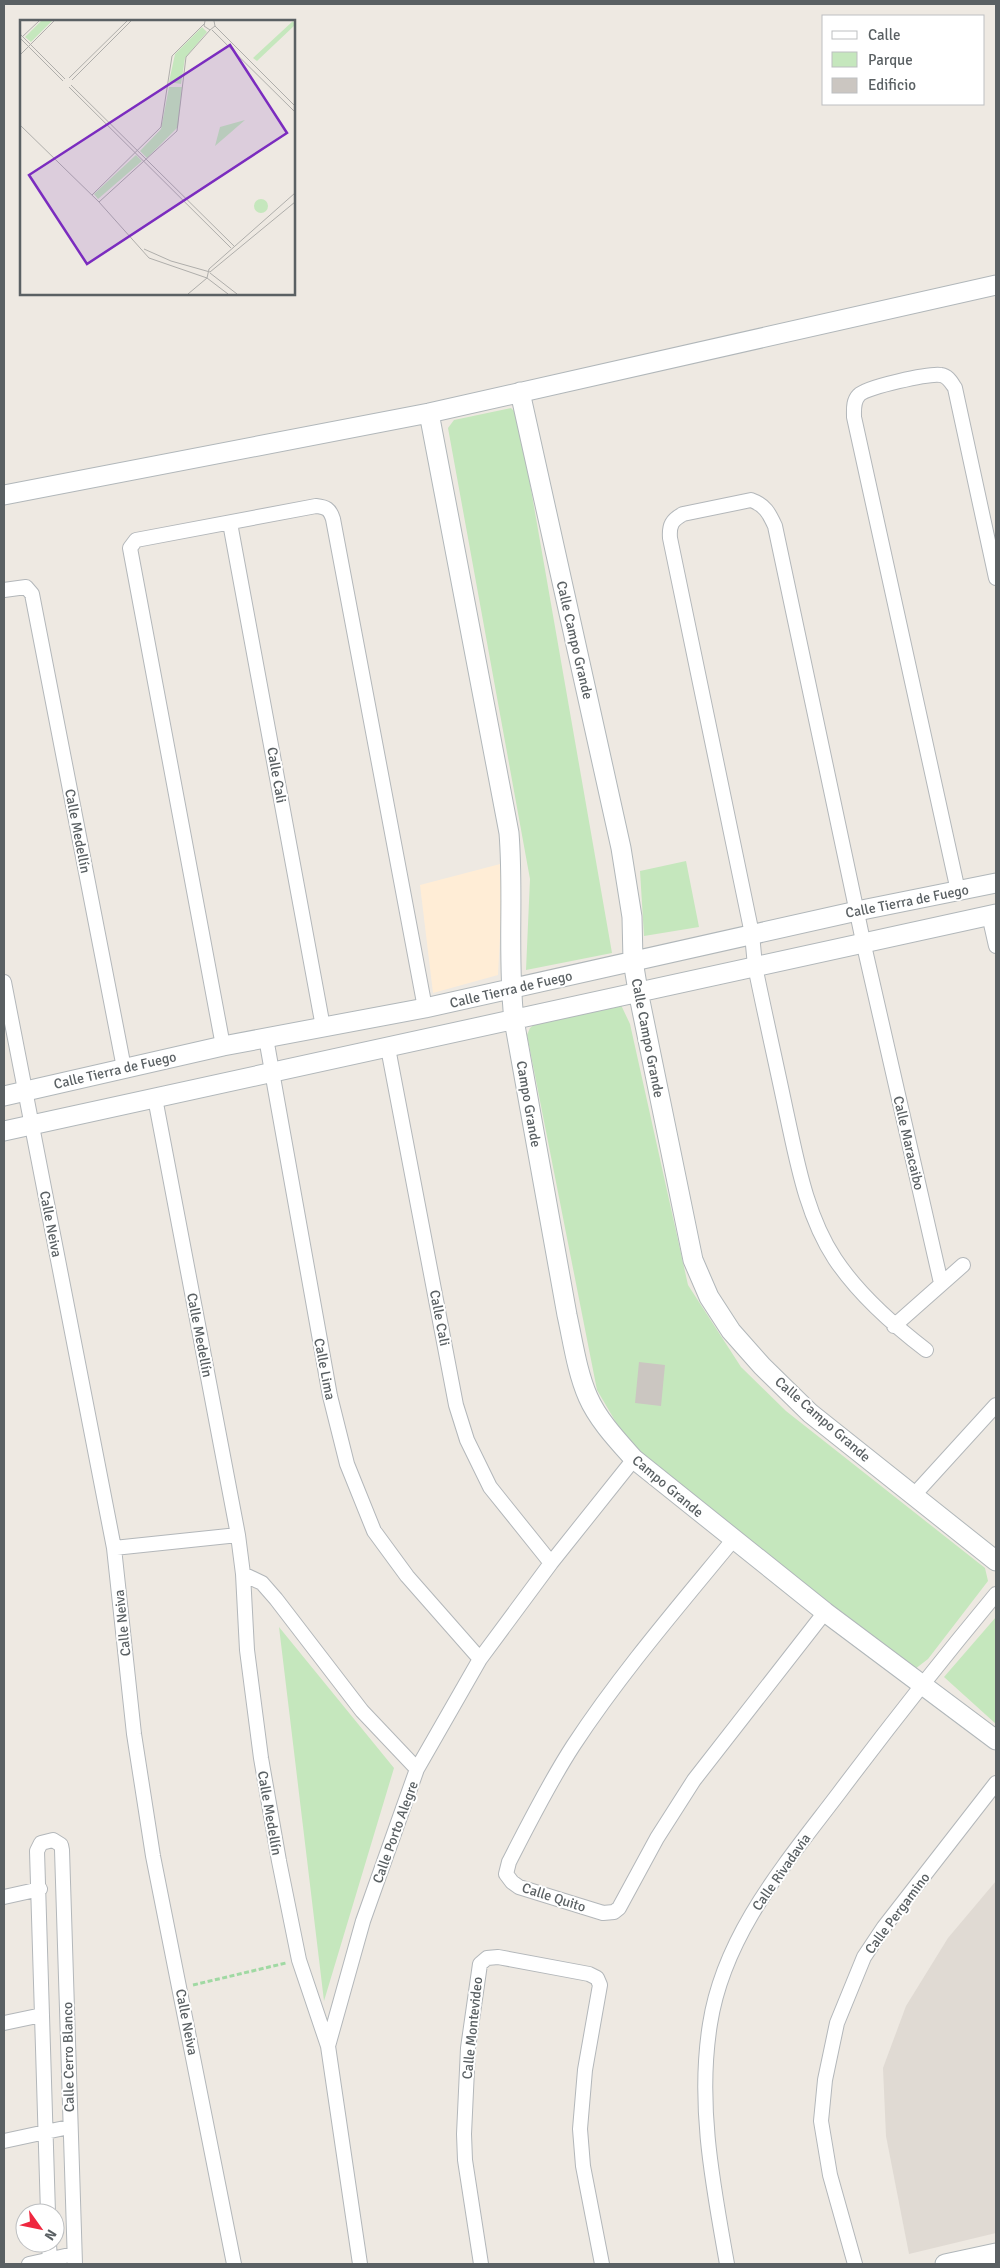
<svg xmlns="http://www.w3.org/2000/svg" width="1000" height="2268" font-family="Signika,sans-serif">
	<rect width="100%" height="100%" fill="#eee9e2"/>
	<path fill="#ffedd6" d="M504,863L498,975L433,993L420,885Z"/>
	<path fill="#e0dad3" d="M996,1881V2233L909,2254L886,2136L883,2068L906,2006L948,1938Z"/>
	<path fill="#c5e7bd" d="M511,408L518,415L612,953L526,970L530,879L448,428L454,420Z
		M686,861L699,927L644,936L640,871Z
		M621,1005L630,1024L688,1285L741,1367L786,1411L985,1568L988,1581L928,1659L915,1669L908,1666L643,1455L621,1431L597,1390L527,1035L530,1028L537,1022Z
		M996,1617V1724L944,1677Z
		M279,1627L394,1768L324,2001Z"/>
	<path fill="#cbc6c1" d="M639,1362L665,1365L661,1406L635,1403Z"/>
	<g fill="none" stroke-linecap="round" stroke-linejoin="round">
		<g stroke="#b3b7ba" stroke-width="16">
			<path id="street" d="M230,523L323,1027
				M4,590L26,587L32,594L124,1068
				M958,891L854,417C854,409 853,401 859,395C866,387 930,373 941,375C948,376 951,382 955,388L996,578
				M989,915L996,946
				M4,982L114,1548L134,1734L153,1856L234,2264
				M266,1038L330,1396L347,1464L374,1531L407,1576L480,1659
				M223,1046L130,548L136,540L316,506C326,507 330,509 333,519L425,1008
				M388,1048L456,1405L467,1440L490,1487L551,1563
				M155,1098L238,1535L243,1574L247,1650L261,1758L279,1861L299,1960L328,2046
				M894,1326L963,1265
				M926,1350C892,1324 859,1295 835,1259C806,1215 797,1161 786,1111C776,1063 765,1015 755,966L752,934L670,538C669,525 672,520 683,514L751,500C765,505 769,513 775,526L863,941L941,1283
				M914,1495L996,1405
				M733,1540C678,1607 621,1673 573,1746C549,1783 529,1823 509,1862L506,1874L512,1882L519,1887L603,1913L614,1912L619,1908L657,1838L694,1780L825,1612
				M114,1548L238,1535
				M243,1574L262,1583L276,1599L362,1711L417,1769
				M4,1897L40,1889
				M4,2023L42,2015
				M4,2141L69,2127
				M48,2213L37,1851L41,1843L53,1840L61,1845L62,1850L75,2264
				M49,2243L50,2264
				M29,2264L74,2254
				M360,2264L328,2046L363,1921L417,1769L480,1659L551,1563L634,1459
				M481,2264L465,2160L464,2134L468,2048L480,1964L487,1958L498,1957L589,1974L597,1978L600,1985L585,2070L580,2129L583,2166L602,2264
				M727,2264C713,2185 697,2105 710,2024C724,1934 786,1863 839,1793C890,1725 942,1659 996,1594
				M855,2264L830,2175L821,2121L825,2080L837,2023L864,1957L884,1927L996,1783"/>
		</g>
		<g stroke="#b1b7ba" stroke-width="21">
			<path id="secondary" d="M520,392L621,848L632,917L633,961L638,991L693,1260L709,1297L731,1331L762,1366L810,1413L996,1561
				M429,413L509,833C514,895 507,958 514,1020L567,1315C573,1342 577,1372 588,1397C598,1420 618,1441 634,1459L825,1612L996,1740
				M4,495L429,413L996,285
				M4,1096L223,1046L425,1008L857,911L996,883
				M4,1131L996,914
				M945,2264L996,2253"/>
		</g>
		<path stroke="#a0d9a3" stroke-width="3" stroke-dasharray="5 2.5" stroke-linecap="butt" d="M193,1985L286,1963"/>
		<use href="#street" stroke="#fff" stroke-width="14"/>
		<use href="#secondary" stroke="#fff" stroke-width="19"/>
	</g>
	<g text-anchor="middle" stroke-width="4" stroke-linejoin="round" paint-order="stroke">
		<g font-size="14" fill="#5a6063" stroke="#fff">
			<text transform="translate(575 640) rotate(77)" y="5">Calle Campo Grande</text>
			<text transform="translate(277 775) rotate(80)" y="5">Calle Cali</text>
			<text transform="translate(78 831) rotate(79)" y="5">Calle Medellín</text>
			<text transform="translate(907 901) rotate(-11)" y="5">Calle Tierra de Fuego</text>
			<text transform="translate(511 989) rotate(-13)" y="5">Calle Tierra de Fuego</text>
			<text transform="translate(648 1038) rotate(79)" y="5">Calle Campo Grande</text>
			<text transform="translate(115 1070) rotate(-13)" y="5">Calle Tierra de Fuego</text>
			<text transform="translate(529 1104) rotate(80)" y="5">Campo Grande</text>
			<text transform="translate(909 1143) rotate(77)" y="5">Calle Maracaibo</text>
			<text transform="translate(51 1224) rotate(79)" y="5">Calle Neiva</text>
			<text transform="translate(440 1318) rotate(79)" y="5">Calle Cali</text>
			<text transform="translate(200 1335) rotate(79)" y="5">Calle Medellín</text>
			<text transform="translate(325 1369) rotate(79)" y="5">Calle Lima</text>
			<text transform="translate(823 1419) rotate(41)" y="5">Calle Campo Grande</text>
			<text transform="translate(668 1486) rotate(40)" y="5">Campo Grande</text>
			<text transform="translate(122 1623) rotate(-96)" y="5">Calle Neiva</text>
			<text transform="translate(270 1813) rotate(80)" y="5">Calle Medellín</text>
			<text transform="translate(395 1832) rotate(-70)" y="5">Calle Porto Alegre</text>
			<text transform="translate(781 1872) rotate(-55)" y="5">Calle Rivadavia</text>
			<text transform="translate(554 1897) rotate(18)" y="5">Calle Quito</text>
			<text transform="translate(897 1913) rotate(-53)" y="5">Calle Pergamino</text>
			<text transform="translate(187 2022) rotate(79)" y="5">Calle Neiva</text>
			<text transform="translate(472 2028) rotate(-84)" y="5">Calle Montevideo</text>
			<text transform="translate(68 2057) rotate(-91)" y="5">Calle Cerro Blanco</text>
		</g>
	</g>
	<g transform="translate(20 20)">
		<rect width="275" height="275" fill="#eee9e2"/>
		<path d="M21,1H32L11,22L5,17ZM273,1L275,5L237,41L233,38ZM182,7L187,12L165,38L161,64L149,62L155,34ZM149,67H162L158,107L127,138L120,131L141,109ZM225,100L195,126L200,107ZM116,135L122,141L78,179L74,174ZM234 186a7 7 0 1 1 14 0a7 7 0 1 1-14 0Z" fill="#c5e7bd"/>
		<path fill="none" stroke="#afaeab" stroke-width="1" d="M185,1L184,6L190,10L195,6L194,1M195,6L275,86M192,10L275,92M0,14L45,59M2,17L19,1M0,18L43,61M0,35L34,1M49,58L107,1M52,60L111,1M51,65L214,226M49,67L211,228M0,105L79,182L129,238L187,258M72,175L141,107L152,36L184,4M79,182L157,111L166,37L190,10M124,229L151,241L190,252M190,252L275,182M190,253L217,274M168,274L187,258M208,274L187,258L189,249L275,173"/>
		<path fill="#7b2cbf" fill-opacity="0.15" stroke="#7b2cbf" stroke-width="2.5" d="M210,25L267,113L67,244L9,155Z"/>
		<rect width="275" height="275" fill="none" stroke="#5a6063" stroke-width="2.5"/>
	</g>
	<rect width="1000" height="2268" fill="none" stroke="#5a6063" stroke-width="10"/>
	<rect x="822" y="15" width="162" height="90" fill="#ffffff" stroke="#bdbfc1"/>
	<rect x="832" y="31" width="25" height="8" fill="#ffffff" stroke="#bdbfc1"/>
	<text x="868" y="40" font-size="15" fill="#5a6063">Calle</text>
	<rect x="832" y="52" width="25" height="15" fill="#c5e7bd" stroke="#bdbfc1"/>
	<text x="868" y="65" font-size="15" fill="#5a6063">Parque</text>
	<rect x="832" y="78" width="25" height="15" fill="#cbc6c1" stroke="#bdbfc1"/>
	<text x="868" y="90" font-size="15" fill="#5a6063">Edificio</text>
	<g transform="translate(40 2228) rotate(123)"><circle r="24" fill="#ffffff" stroke="#bdbfc1"/>
	<path d="M0-4L9 19L0 12L-9 19Z" fill="#ef273f"/>
	<text y="-8" font-size="14" font-weight="bold" text-anchor="middle" fill="#5a6063">N</text>
	</g>
</svg>
